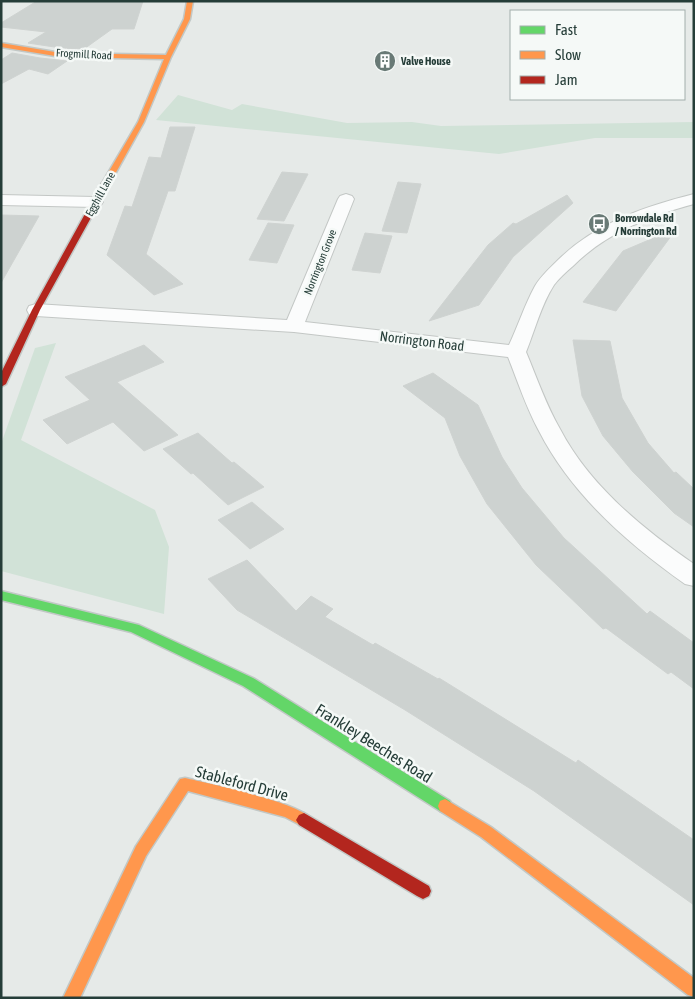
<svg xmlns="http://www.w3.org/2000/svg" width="695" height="999" font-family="'Asap Condensed',sans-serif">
	<rect width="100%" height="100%" fill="#e6eae8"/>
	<path fill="#d1e2d7" d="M178,95L232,110L242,104L347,123L412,122L441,126L694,122V138H595L499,154L156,120Z
		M56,343L21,440L155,510L169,547L164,614L1,571V444L35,348Z"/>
	<path fill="#cdd2d0" stroke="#cfd3d1" d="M37,1H143L134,29H112L84,49L61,48L28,43L46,32L1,27V23Z
		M12,53L40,58L67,61L48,74L29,69L1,84V60Z
		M170,127H195L175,191H168L146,254L183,284L154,295L107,255L125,206L132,207L149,157L161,158Z
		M282,172L308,174L284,221L257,219Z
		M398,182L421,184L407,233L382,231Z
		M567,195L573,203L513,257L479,305L429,321L488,245L513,223L516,224Z
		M1,215L39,216L1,283Z
		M268,223L294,225L277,263L249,260Z
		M677,228L616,311L583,302L623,251Z
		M365,233L392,236L380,273L352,270Z
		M573,340L610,341L622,398L648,443L674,473L676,472L694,489V527L674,513L633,472L603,436L582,396Z
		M144,345L164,362L117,382L178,435L144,451L113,422L67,444L43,420L90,400L65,377Z
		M433,373L478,405L502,457L522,488L564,538L647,614L650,611L694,643V689L671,672L668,674L606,628L603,629L536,565L487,504L460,456L445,418L403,386Z
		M198,433L232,463L234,462L264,487L228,505L193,473L191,474L163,449Z
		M252,502L284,529L250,549L218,520Z
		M247,560L296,611L311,596L333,609L325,617L373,645L375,643L438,679L439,678L576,763L578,760L694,840V905L534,791L405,710L237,610L208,579Z"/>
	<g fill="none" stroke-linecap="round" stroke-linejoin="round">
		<g stroke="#c3c7c5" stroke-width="2">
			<path id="street" d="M346,194L352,196L354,199L305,322L509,345C518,326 525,304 535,286C541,276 550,268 558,260C596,223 643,207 694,194V204C649,216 606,233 573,266C566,272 559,278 554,285C541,305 535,330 526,352C537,378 546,405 560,429C589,485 643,529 694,564V586L685,584C627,543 572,495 539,431C526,407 518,382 508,357L294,332L36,316L29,314L27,310L29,306L36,304L287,320L338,199L340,196Z
				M1,195L95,197L101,199L103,202L101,205L95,207L1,205Z"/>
		</g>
		<g stroke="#c2c8c6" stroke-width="3">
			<path id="fast" d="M1,591L139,625L253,678L450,801L452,806L450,811L445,813L440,811L243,686L131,632L1,600Z"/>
		</g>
		<g stroke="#c2c8c6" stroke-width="3">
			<path id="slow" d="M187,1H193L190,19L171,57L144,122L109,185L102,187L101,185L138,122L164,59L61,57L1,47V43L61,53L166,55L184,19Z
				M185,778C207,783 303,803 312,820L309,825L304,827L285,817L188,791L146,856L80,998H63L136,846L180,779Z
				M445,799L491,827L694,978V997L688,995L481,837L440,811L438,806L440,801Z"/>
		</g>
		<g stroke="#c2c8c6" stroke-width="3">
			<path id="jam" d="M102,183L109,185L40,310L6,384L1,387V373L32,310Z
				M304,813L429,886L431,891L429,896L423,899L417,896L299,825L296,820L299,815Z"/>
		</g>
		<use href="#street" fill="#fbfcfc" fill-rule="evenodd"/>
		<use href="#fast" fill="#63d668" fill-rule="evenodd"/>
		<use href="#slow" fill="#ff974d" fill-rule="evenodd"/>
		<use href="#jam" fill="#b3261e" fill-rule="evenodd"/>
	</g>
	<defs>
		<g id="building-disc" transform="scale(1.125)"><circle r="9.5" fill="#697a76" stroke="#f5f9f7"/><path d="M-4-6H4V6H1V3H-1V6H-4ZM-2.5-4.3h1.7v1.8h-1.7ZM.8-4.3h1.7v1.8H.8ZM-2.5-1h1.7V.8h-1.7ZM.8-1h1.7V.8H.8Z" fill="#fff"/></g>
		<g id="bus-disc" transform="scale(1.125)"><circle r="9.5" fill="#697a76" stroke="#f5f9f7"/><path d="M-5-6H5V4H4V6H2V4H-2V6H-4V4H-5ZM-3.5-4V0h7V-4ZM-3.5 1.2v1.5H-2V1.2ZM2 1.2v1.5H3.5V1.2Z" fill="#fff"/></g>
	</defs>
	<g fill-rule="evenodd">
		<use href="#building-disc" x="385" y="61"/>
		<use href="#bus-disc" x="599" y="224"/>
	</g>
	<g text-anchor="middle" stroke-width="5" stroke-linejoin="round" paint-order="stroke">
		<g font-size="11" fill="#253d38" stroke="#f5f9f7">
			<text transform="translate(84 54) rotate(3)" y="4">Frogmill Road</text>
			<text transform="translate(100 194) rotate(-61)" y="4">Egghill Lane</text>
			<text transform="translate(320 262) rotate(-68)" y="4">Norrington Grove</text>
		</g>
		<g font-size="11" font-weight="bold" fill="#253d38" stroke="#f5f9f7" text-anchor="start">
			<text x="401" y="65">Valve House</text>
			<text x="615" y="222">Borrowdale Rd<tspan x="615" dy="13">/ Norrington Rd</tspan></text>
		</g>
		<g font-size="14" fill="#253d38" stroke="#f5f9f7">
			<text transform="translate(422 341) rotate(7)" y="5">Norrington Road</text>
		</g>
		<g font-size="16" fill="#253d38" stroke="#f5f9f7">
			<text transform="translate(374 743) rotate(32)" y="6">Frankley Beeches Road</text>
			<text transform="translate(242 783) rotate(15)" y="6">Stableford Drive</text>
		</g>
	</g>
	<rect width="695" height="999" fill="none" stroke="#253d38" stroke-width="5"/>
	<rect x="510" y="10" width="175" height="90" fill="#f5f9f7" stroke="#a2aeab"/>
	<rect x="520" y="26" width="25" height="8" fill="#63d668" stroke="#a2aeab"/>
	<text x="555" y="35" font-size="15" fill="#253d38">Fast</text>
	<rect x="520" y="51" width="25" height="8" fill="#ff974d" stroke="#a2aeab"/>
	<text x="555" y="60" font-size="15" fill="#253d38">Slow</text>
	<rect x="520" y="76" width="25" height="8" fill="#b3261e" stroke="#a2aeab"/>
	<text x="555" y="85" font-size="15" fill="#253d38">Jam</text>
</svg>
